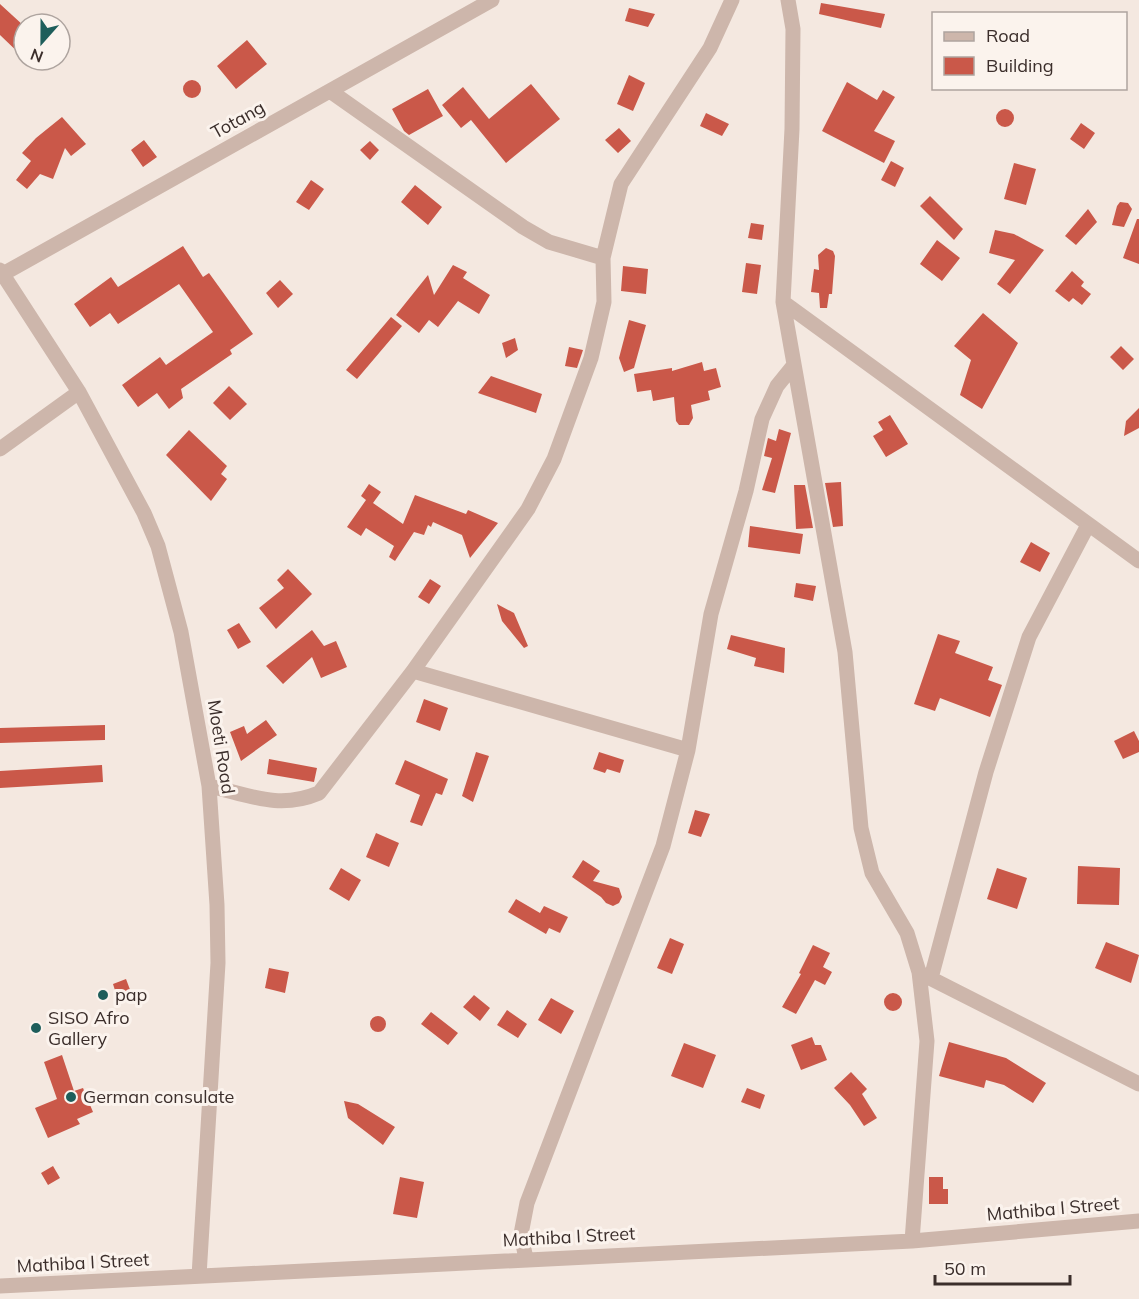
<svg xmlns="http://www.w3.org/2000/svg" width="1139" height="1299" font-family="Mulish,sans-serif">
	<rect width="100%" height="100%" fill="#f4e8e0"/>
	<path fill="#ca5849" d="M821,3L885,14L881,28L819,14Z
		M0,4L24,26V58L0,35Z
		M629,8L655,14L648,27L625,21Z
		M247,40L267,64L236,89L217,66Z
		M629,75L645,83L633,111L617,104Z
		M183 89a9 9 0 1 1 18 0a9 9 0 1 1-18 0Z
		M847,82L877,100L883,90L895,97L874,131L895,141L884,163L822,131Z
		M531,84L560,119L506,163L471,120L461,128L442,105L463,87L489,119Z
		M428,89L443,116L409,135L404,131L392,109Z
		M996 118a9 9 0 1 1 18 0a9 9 0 1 1-18 0Z
		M706,113L729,124L722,136L700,126Z
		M62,117L86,144L71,156L65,148L53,179L40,174L27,189L16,180L31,161L22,153L36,138Z
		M1081,123L1095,133L1084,149L1070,139Z
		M619,128L631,141L618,153L605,140Z
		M144,140L157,157L143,167L131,150Z
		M370,141L379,150L370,160L360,150Z
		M891,161L904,168L895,187L881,180Z
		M1014,163L1036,169L1026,205L1004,199Z
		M311,180L324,189L309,210L296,202Z
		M415,185L442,207L428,225L401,202Z
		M930,196L963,229L954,240L920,206Z
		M1120,202L1128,203L1132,209L1124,227L1112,225L1117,206Z
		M1088,209L1097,222L1076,245L1065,236Z
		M1137,219H1139V264L1123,258Z
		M751,223L764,225L762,240L748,238Z
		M995,230L1014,234L1044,250L1010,294L997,284L1015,260L989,253Z
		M937,240L960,258L942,281L920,264Z
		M183,246L203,277L209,273L253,334L230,350L232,354L181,389L183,398L169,409L157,393L138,407L122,385L160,357L166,365L213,332L179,284L118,324L110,313L90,327L74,304L111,277L118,287Z
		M826,248L833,251L835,256L832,294H829L827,308H820L819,293L811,292L814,269L819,270L818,255Z
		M746,263L761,265L757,294L742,292Z
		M453,265L467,272L463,278L490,295L479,314L458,301L438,327L429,320L419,333L396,315L428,275L434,295Z
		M623,266L648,269L646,294L621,291Z
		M1072,271L1084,282L1081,286L1091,294L1082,305L1073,298L1069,302L1055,291Z
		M280,280L293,294L278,308L266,293Z
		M983,313L1018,343L982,409L960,395L971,360L954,346Z
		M391,317L402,326L357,379L346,370Z
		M629,320L646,325L634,368L624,372L619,358Z
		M515,338L518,350L506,358L502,343Z
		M1121,346L1134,359L1123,370L1110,357Z
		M569,347L583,350L577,368L565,366Z
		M702,362L704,371L716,368L721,387L708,391L710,400L691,405L693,418L689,425H679L676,421L674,397L653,401L651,390L637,392L634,374L672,368V371Z
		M491,376L542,394L536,413L478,393Z
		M229,386L247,404L230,420L213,403Z
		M1139,408V428L1124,436L1126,421Z
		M890,415L908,444L886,457L873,436L883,430L878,422Z
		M779,429L791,433L775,493L762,490L772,458L764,456L768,438L776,441Z
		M189,430L227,466L221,474L227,479L211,501L166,455Z
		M841,482L843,526L833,527L825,483Z
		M369,484L381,492L373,503L403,524L415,495L466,514L468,510L498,523L470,558L462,535L433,522L431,527L428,525L424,535L414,532L395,561L389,557L394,546L366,528L361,536L347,527L366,500L361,496Z
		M794,485H805L813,528L796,529Z
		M750,526L803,534L800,554L748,547Z
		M1031,542L1050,553L1040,572L1020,562Z
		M288,569L312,594L276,629L259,608L284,588L277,580Z
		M430,579L441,586L429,604L418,597Z
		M796,583L816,586L813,601L794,597Z
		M497,604L514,613L528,646L524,648L502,621Z
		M239,623L251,642L238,649L227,630Z
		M312,630L324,646L336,641L347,667L321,678L312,657L283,684L266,666Z
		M938,634L960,641L955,653L993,667L988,680L1002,685L990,717L940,698L935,711L914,704Z
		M731,635L785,648L784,673L754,666L756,658L727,649Z
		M424,699L448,708L440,731L416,722Z
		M266,720L277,735L241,761L230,732L244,726L247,734Z
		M105,725V740L0,743V728Z
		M1134,731L1139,741V752L1123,759L1114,741Z
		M476,752L489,756L473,802L462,796Z
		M599,752L624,760L620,773L607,769L605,773L593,769Z
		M269,759L317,768L314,782L267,774Z
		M405,760L448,779L442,795L436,793L422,826L410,822L420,795L395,784Z
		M102,765L103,782L0,788V771Z
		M695,810L710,814L701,837L688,833Z
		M376,833L399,843L389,867L366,857Z
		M583,860L600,871L593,881L619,888L622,897L619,903L613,906L606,903L601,897L572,877Z
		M1078,866L1120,868L1119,905L1077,904Z
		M341,868L361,880L349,901L329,889Z
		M997,868L1027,878L1017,909L987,899Z
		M516,899L540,913L544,906L568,917L560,933L549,928L546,934L508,912Z
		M670,938L684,944L672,974L657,968Z
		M1106,942L1139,955L1131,983L1095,968Z
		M813,945L830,953L823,967L832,972L825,985L815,980L796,1014L782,1007L801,974L799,973Z
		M269,968L289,972L285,993L265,988Z
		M126,979L132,995L118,1000L113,984Z
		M884 1002a9 9 0 1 1 18 0a9 9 0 1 1-18 0Z
		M474,995L490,1008L480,1021L463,1007Z
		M551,998L574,1011L561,1034L538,1020Z
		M507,1010L527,1024L518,1038L497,1025Z
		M431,1012L458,1033L448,1045L421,1024Z
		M370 1024a8 8 0 1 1 16 0a8 8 0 1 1-16 0Z
		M812,1037L815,1045H821L827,1060L801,1070L791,1045Z
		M949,1042L1006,1058L1046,1083L1033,1103L1004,1085L986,1080L984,1088L939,1076Z
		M684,1043L716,1055L703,1088L671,1076Z
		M62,1055L74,1091L83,1088L93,1112L77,1119L80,1124L48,1138L35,1108L57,1099L44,1062Z
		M851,1072L867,1089L862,1094L877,1118L864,1126L850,1105L834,1088Z
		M747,1088L765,1095L760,1109L741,1102Z
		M344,1101L358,1104L395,1127L383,1145L348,1118Z
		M53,1166L60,1178L48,1185L41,1173Z
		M400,1177L424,1182L417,1218L393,1214Z
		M929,1177H943V1189H948V1204H929Z"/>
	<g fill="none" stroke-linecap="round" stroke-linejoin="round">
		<path stroke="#cdb6ab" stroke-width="15" d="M788,0L793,29L792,129L783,302L845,652L861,828L872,873L907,933L919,972L927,1041L912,1241
			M330,91L523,227L549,242L603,258
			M0,270L79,392L144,513L158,546L181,632L209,786L217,905L218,963L199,1276
			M3,274L492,0
			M783,302L1139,561
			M0,449L79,392
			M413,671L688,750
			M209,786C249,795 279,810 319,793L413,671L528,509L554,459L591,358L604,302L603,258L621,184L710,48L732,0
			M922,974L1139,1084
			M931,978L986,772L1029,637L1088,525
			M526,1259L521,1234L527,1203L663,846L688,750L711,614L746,491L762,419L777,386L794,365
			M0,1286L912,1241L1139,1221"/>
	</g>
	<g fill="#1e5e5b" stroke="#fbf3ed" stroke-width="2">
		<circle cx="103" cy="995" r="6"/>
		<circle cx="36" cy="1028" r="6"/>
		<circle cx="71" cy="1097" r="6"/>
	</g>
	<g text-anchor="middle" stroke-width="6" stroke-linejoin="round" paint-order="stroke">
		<g font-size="18" fill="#3b2e2b" stroke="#fbf3ed">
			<text transform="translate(238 120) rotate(-29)" y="6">Totang</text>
			<text transform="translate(221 747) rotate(81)" y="6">Moeti Road</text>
			<text transform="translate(1053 1209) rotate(-5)" y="6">Mathiba I Street</text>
			<text transform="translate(569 1237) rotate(-3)" y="6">Mathiba I Street</text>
			<text transform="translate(83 1263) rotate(-3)" y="6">Mathiba I Street</text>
		</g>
		<g font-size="18" fill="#3b2e2b" stroke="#fbf3ed" text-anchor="start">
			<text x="115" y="1001">pap</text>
			<text x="48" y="1024">SISO Afro<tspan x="48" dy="21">Gallery</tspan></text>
			<text x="83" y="1103">German consulate</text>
		</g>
	</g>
	<rect x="932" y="12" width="195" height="78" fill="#fbf3ed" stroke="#aea49f" stroke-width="1.5"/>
	<rect x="944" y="32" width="30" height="9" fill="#cdb6ab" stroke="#aea49f" stroke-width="1.5"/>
	<text x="986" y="42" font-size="18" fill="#3b2e2b">Road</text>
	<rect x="944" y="57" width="30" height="18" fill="#ca5849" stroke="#aea49f" stroke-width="1.5"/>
	<text x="986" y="72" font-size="18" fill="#3b2e2b">Building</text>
	<g transform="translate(42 42) rotate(201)"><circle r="28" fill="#fbf3ed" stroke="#aea49f" stroke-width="1.5"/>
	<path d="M0-4.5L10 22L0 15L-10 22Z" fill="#1e5e5b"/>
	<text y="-9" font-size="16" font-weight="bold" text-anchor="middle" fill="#3b2e2b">N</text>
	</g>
	<path d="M935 1275v9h135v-9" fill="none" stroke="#3b2e2b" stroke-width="3"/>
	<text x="944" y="1275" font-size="18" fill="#3b2e2b" stroke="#fbf3ed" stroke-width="4.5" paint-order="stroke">50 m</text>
</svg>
